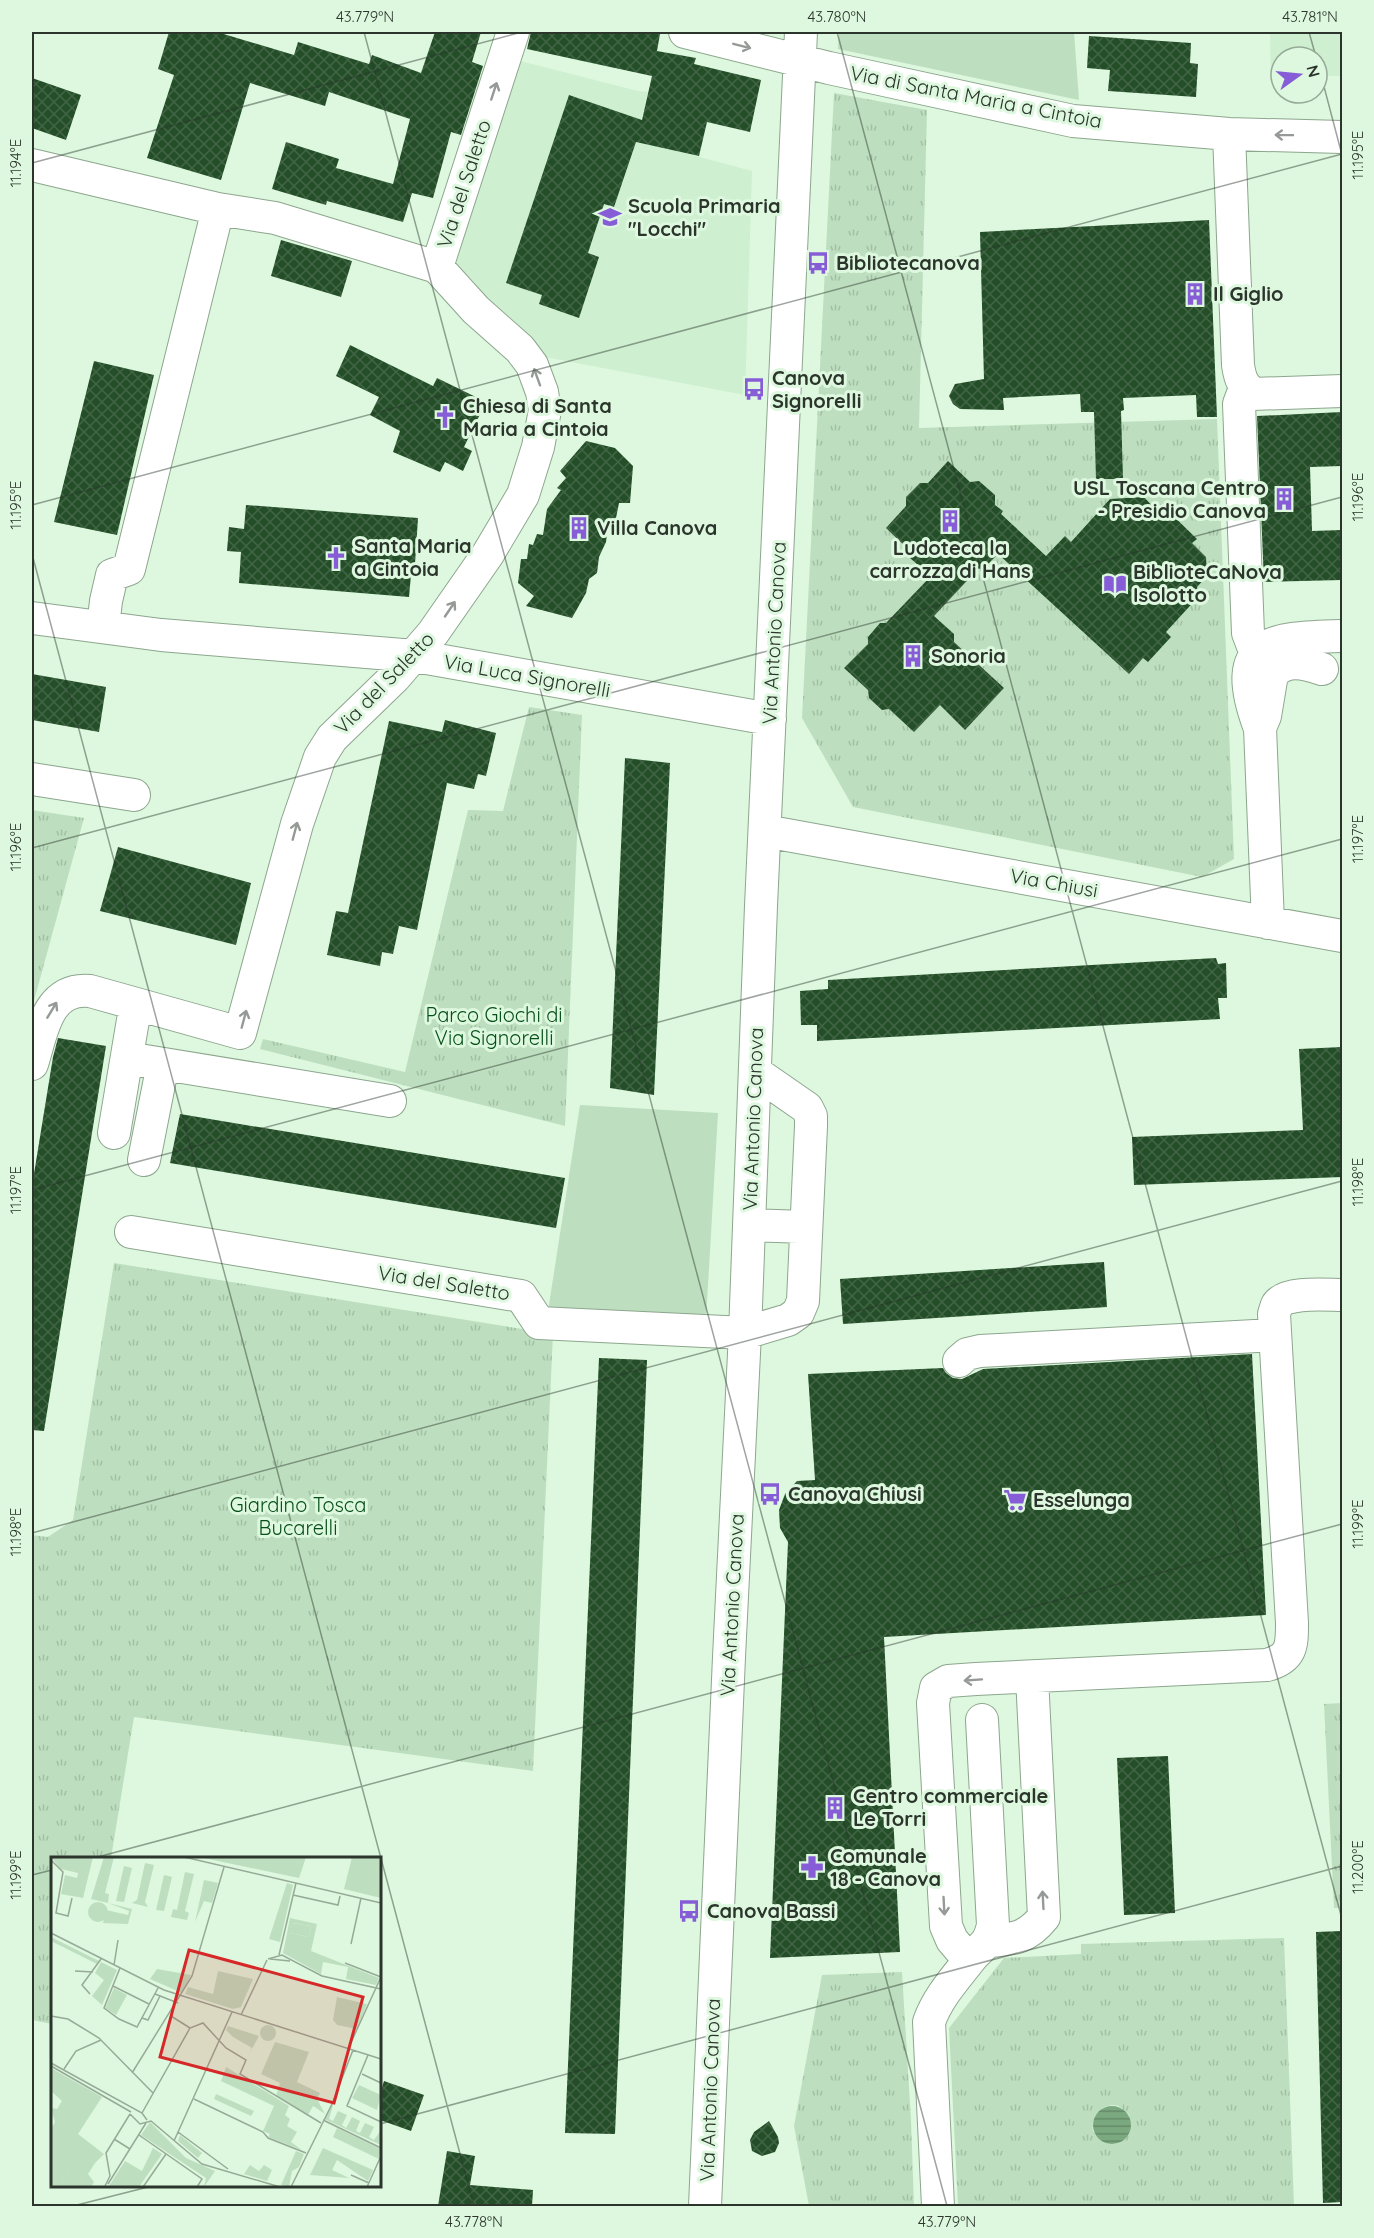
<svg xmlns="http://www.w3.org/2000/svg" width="1374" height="2238" font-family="Quicksand,sans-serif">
	<defs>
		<pattern id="park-tufts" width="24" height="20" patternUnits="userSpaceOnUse" patternTransform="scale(1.5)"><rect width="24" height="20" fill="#bddfbf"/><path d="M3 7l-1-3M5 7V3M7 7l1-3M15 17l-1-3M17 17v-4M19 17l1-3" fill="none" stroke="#a3c0a4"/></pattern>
		<pattern id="water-rules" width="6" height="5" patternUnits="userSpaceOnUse" patternTransform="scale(1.5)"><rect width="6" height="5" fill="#7ba97f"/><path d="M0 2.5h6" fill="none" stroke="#658a68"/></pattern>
		<pattern id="building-cross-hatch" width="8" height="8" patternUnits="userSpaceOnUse" patternTransform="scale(1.5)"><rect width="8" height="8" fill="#234e28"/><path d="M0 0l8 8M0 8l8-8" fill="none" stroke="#426546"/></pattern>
	</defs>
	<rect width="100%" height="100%" fill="#ddf8de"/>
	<path fill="#ceefd0" d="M1270,32H1342V76H1317V57H1281V76H1271Z
		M520,61L638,91L648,92L636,140L752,171L745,395L545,357L505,325L475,283L456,264Z"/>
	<path fill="#bddfbf" d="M839,32H1074L1079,100L838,49Z
		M580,1105L718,1113L706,1320L548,1311Z"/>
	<path fill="url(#park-tufts)" fill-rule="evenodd" d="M834,93L927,110L919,428L1217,419L1234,859L1202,877L853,807L802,718Z
		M529,707L582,715L565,1126L260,1049L263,1039L405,1072L468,810L503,811Z
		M32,810L84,818L32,1008Z
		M114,1263L553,1334L533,1771L134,1717L111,1858H52V2024L32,2020V1535L48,1537L73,1520Z
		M1342,1703V1908H1334L1324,1704Z
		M1284,1938L1294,2206H958L949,2028L1004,1958L1081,1954V1944ZM1113,2105L1119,2106L1129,2115L1119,2143C1107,2146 1102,2139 1093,2131C1091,2117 1099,2106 1113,2105Z
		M902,1972L911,2120L914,2206H809L794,2126L822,1975Z"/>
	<path fill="url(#water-rules)" d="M1093 2125a19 19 0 1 1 38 0a19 19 0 1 1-38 0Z"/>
	<path fill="url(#building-cross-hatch)" d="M169,32H217L294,55L298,42L369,64L372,55L421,73L435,32H481L472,62L483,66L461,135L451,132L433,198L412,193L403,222L327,201L326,205L272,189L286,142L339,159L336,168L393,184L410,119L329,92L325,106L250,83L221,180L147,158L174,75L158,69Z
		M531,32H648L660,34L657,51L696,58L694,64L761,80L750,132L707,122L699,156L636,142L614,207L604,204L588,253L599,257L579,318L539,304L542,295L506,283L569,95L642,120L652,76L527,49Z
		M1089,36L1191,43L1190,63L1198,64L1196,97L1108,91L1110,70L1087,68Z
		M32,78L81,95L66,140L32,128Z
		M1209,220L1217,417H1197L1196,395L1123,398L1124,410L1121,411L1123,479H1096L1094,412H1081L1080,394L1003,398L1004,410L960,409L953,404L949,396L955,384L984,379L980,232Z
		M281,240L352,261L341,297L271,276Z
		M350,345L433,386L437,378L486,402L464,447L472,451L463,471L445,462L440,472L393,452L400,431L370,415L379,397L336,376Z
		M94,361L154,375L117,535L54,522Z
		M1342,412V466L1310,467L1312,531L1342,530V580L1264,582L1257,416Z
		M586,441L615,448L633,466L630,503H619L616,518L608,525L606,542L599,557L597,573L589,579L586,593L572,618L526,606L534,596L518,583L521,559H527L529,544L533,545L537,534L543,535L547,509L561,490L557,488L566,478L560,471Z
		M948,461L970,482L979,481L995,495V505L1003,511L1001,514L1046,556L1065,536L1071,542L1110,499L1144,497L1156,510L1161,504L1197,539L1192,543L1206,557L1207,576L1197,587L1199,596L1166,632L1171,637L1148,662L1143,658L1129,674L998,554L984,568L978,569L934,616L954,634V642L1004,688L965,730L940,705L914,732L889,709L882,710L869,698L868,690L844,668L868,644V637L880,623H886L931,576L910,558L909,550L886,528L906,506V497L920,483H928Z
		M246,505L418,518L415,564H412L409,597L239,583L241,552L227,551L229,527L244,529Z
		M32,674L106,687L99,732L32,720Z
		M445,720L496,733L486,776L478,774L474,789L447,783L417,930L399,926L393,954L382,952L380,966L327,955L336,911L348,913L389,721L442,732Z
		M625,758L670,763L654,1095L610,1088Z
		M118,847L251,883L236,945L100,911Z
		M1216,958L1218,964L1226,963L1227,998H1218L1220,1019L817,1041V1025H801L800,991L828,989V980Z
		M58,1038L106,1046L44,1431L32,1430V1186L53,1057Z
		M1342,1047V1177L1134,1185L1132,1137L1303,1130L1299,1049Z
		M180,1114L565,1178L556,1228L170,1163Z
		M1104,1262L1107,1307L843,1324L840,1279Z
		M1252,1354L1266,1615L884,1637L900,1952L770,1958L788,1542L780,1528L779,1510L785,1494L797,1481L815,1480L808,1374L943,1368L946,1373L953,1378L962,1379L983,1369Z
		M599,1358L647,1360L615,2134L565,2133Z
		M1168,1756L1175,1913L1124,1915L1117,1758Z
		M1342,1931V2202L1323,2203L1316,1932Z
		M384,2081L424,2095L411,2131L380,2120V2094Z
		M769,2121L778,2137L779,2143L775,2152L762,2156L752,2151L750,2140L754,2132Z
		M447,2151L475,2156L470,2185L533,2190L532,2206H438Z"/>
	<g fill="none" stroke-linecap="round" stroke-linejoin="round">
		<g stroke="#8da68e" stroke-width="34">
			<path id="minor" d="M685,32L829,68L1073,121L1229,134L1342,137
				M1229,134L1238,365C1240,378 1242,385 1253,394L1342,391
				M32,165L218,209L275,218L437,267
				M437,267L513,32
				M1245,388L1239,404L1248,633L1256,654L1272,674L1265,716L1260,728L1268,923
				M32,618L161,635L415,656L770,719
				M103,627L106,601L112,575L129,569L218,209
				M1272,674C1286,658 1304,663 1322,669
				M1259,726C1227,639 1271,638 1342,636
				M32,779L134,795
				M765,831L1342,936
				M127,1058L390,1101
				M32,1064C42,1032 47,987 90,991L240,1033L297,824L320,757L332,738L395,677L433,633L488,554L523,495L538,447L545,410L542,392L532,365L520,349L476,310L437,267
				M114,1133L133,1020
				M144,1160L163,1064
				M749,1225L806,1227
				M131,1232L521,1296L539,1323L745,1333L788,1320L798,1313L803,1301L811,1126V1116L807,1108L755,1072
				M959,1361L967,1354L980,1351L1274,1335
				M990,1941C1015,1939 1027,1938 1044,1917L1032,1677
				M969,1960L952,1940L946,1926L933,1703L936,1688L948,1681L976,1679L1267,1665C1292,1658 1292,1646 1292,1623L1274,1314C1275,1311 1276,1307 1277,1305C1285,1291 1328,1295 1342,1295
				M705,2206L729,1657L745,1333L761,906L801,32
				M938,2206L929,2022C937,1999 953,1981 968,1962C980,1945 988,1948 993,1925L982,1720"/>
		</g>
		<use href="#minor" stroke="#fff" stroke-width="32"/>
	</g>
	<defs><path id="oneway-shaft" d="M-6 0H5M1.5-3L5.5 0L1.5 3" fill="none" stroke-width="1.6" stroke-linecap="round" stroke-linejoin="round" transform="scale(1.5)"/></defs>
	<g stroke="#959a96">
		<use href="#oneway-shaft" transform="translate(742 46) rotate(14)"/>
		<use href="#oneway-shaft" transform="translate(494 91) rotate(-72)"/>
		<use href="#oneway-shaft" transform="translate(1284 135) rotate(-179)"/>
		<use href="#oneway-shaft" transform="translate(537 377) rotate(-110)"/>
		<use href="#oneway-shaft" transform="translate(450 609) rotate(-56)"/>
		<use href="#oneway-shaft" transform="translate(295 831) rotate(-75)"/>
		<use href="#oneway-shaft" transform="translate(52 1010) rotate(-59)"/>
		<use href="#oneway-shaft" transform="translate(244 1019) rotate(-75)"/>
		<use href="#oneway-shaft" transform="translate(973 1680) rotate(176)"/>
		<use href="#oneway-shaft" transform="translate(1043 1900) rotate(-93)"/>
		<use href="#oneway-shaft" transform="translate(944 1906) rotate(87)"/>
	</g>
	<path fill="none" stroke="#2b352c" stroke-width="1.5" stroke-opacity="0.45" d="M364,32L947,2206M837,32L1342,1919M1309,32L1316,57M1317,60L1342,155M32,163L522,32M32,505L1342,154M32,554L474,2206M32,848L1342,497M32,1190L1342,839M32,1533L1342,1181M94,1858L1342,1524M32,1875L52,1870M380,2124L1342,1866M73,2206L152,2186"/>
	<defs>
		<g id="school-bare" transform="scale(1.8)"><path d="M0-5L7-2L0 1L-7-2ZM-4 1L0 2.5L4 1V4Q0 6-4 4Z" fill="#875dd7" stroke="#ddf8de" stroke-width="2.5" paint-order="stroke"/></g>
		<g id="bus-bare" transform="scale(1.8)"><path d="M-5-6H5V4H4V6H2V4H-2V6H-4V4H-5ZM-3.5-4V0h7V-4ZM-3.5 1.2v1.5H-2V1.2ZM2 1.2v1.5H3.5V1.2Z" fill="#875dd7" stroke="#ddf8de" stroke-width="2.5" paint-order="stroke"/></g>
		<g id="building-bare" transform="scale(1.8)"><path d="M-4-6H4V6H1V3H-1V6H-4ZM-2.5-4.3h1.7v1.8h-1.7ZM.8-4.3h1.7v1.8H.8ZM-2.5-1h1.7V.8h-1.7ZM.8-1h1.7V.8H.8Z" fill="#875dd7" stroke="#ddf8de" stroke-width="2.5" paint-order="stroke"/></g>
		<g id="church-bare" transform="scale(1.8)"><path d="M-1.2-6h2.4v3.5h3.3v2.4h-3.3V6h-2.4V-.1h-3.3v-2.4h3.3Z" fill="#875dd7" stroke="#ddf8de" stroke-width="2.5" paint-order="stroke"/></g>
		<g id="library-bare" transform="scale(1.8)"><path d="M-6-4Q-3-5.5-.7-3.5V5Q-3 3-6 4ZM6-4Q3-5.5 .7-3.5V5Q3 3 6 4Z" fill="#875dd7" stroke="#ddf8de" stroke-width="2.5" paint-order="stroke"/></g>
		<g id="supermarket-bare" transform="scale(1.8)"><path d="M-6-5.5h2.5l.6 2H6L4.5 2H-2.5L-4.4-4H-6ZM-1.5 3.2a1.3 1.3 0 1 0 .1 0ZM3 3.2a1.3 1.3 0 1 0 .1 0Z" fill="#875dd7" stroke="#ddf8de" stroke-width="2.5" paint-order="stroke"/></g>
		<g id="pharmacy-bare" transform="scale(1.8)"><path d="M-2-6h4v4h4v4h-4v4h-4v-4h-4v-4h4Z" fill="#875dd7" stroke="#ddf8de" stroke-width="2.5" paint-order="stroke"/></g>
	</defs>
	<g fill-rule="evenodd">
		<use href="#school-bare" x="610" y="217"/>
		<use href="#bus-bare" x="818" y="263"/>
		<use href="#building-bare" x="1195" y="294"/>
		<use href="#bus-bare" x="754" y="389"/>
		<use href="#church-bare" x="445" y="417"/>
		<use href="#building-bare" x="1284" y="499"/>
		<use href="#building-bare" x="950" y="521"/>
		<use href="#building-bare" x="579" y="528"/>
		<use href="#church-bare" x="336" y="558"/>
		<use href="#library-bare" x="1115" y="584"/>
		<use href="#building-bare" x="913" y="656"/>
		<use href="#bus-bare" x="770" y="1494"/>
		<use href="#supermarket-bare" x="1015" y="1500"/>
		<use href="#building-bare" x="835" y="1808"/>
		<use href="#pharmacy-bare" x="812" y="1867"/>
		<use href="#bus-bare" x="689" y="1911"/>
	</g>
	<g text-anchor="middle" stroke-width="6" stroke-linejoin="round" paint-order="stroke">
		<g font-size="20" fill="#2b352c" stroke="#ddf8de">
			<text transform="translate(976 97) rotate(11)" y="7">Via di Santa Maria a Cintoia</text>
			<text transform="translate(464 184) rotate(-72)" y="7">Via del Saletto</text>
			<text transform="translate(774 633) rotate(-87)" y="7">Via Antonio Canova</text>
			<text transform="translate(527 676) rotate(10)" y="7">Via Luca Signorelli</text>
			<text transform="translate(384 683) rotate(-46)" y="7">Via del Saletto</text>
			<text transform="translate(1054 883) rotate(10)" y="7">Via Chiusi</text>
			<text transform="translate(753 1119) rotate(-88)" y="7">Via Antonio Canova</text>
			<text transform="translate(444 1283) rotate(9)" y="7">Via del Saletto</text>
			<text transform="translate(732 1605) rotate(-87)" y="7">Via Antonio Canova</text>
			<text transform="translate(710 2090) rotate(-88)" y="7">Via Antonio Canova</text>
		</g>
		<g font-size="20" font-weight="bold" fill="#2b352c" stroke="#ddf8de" text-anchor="start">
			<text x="628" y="213">Scuola Primaria<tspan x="628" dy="23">"Locchi"</tspan></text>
			<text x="836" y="270">Bibliotecanova</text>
			<text x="1213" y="301">Il Giglio</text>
			<text x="772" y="385">Canova<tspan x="772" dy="23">Signorelli</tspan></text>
			<text x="463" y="413">Chiesa di Santa<tspan x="463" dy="23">Maria a Cintoia</tspan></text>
			<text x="1266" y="495" text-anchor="end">USL Toscana Centro<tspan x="1266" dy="23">- Presidio Canova</tspan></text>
			<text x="597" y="535">Villa Canova</text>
			<text x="354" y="553">Santa Maria<tspan x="354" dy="23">a Cintoia</tspan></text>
			<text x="950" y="555" text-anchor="middle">Ludoteca la<tspan x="950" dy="23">carrozza di Hans</tspan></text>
			<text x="1133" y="579">BiblioteCaNova<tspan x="1133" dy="23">Isolotto</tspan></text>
			<text x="931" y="663">Sonoria</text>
			<text x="788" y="1501">Canova Chiusi</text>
			<text x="1033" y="1507">Esselunga</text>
			<text x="853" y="1803">Centro commerciale<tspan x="853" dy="23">Le Torri</tspan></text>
			<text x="830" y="1863">Comunale<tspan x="830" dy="23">18 - Canova</tspan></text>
			<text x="707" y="1918">Canova Bassi</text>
		</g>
		<g font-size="20" fill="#074f19" stroke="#ddf8de">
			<text x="494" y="1022">Parco Giochi di<tspan x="494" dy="23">Via Signorelli</tspan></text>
			<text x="298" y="1512">Giardino Tosca<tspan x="298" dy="23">Bucarelli</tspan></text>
		</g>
	</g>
	<g transform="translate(51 1857)">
		<rect width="330" height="330" fill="#ddf8de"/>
		<path d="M42,0L32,41L10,37L14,18L26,21L27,16L10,12L0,0ZM53,0H63L54,36L58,37L57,46L40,42ZM301,0H330V41L293,32ZM94,6L103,8L94,45L97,50L81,46L86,43ZM73,9L81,11L73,45L65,44ZM134,15L143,17L134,54L138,56L136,63L120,60L122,52L126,53ZM113,18L121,20L113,54L105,53ZM57,46L81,52L77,67L52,66L55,53L77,58L78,54ZM241,66L260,69L258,80L239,76ZM106,112L140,118L131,136L99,122ZM209 176a8 8 0 1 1 16 0a8 8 0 1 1-16 0ZM26,295L44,306L37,317L43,325L40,330H9Z" fill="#bddfbf"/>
		<path d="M148,0H255L248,21ZM153,23L167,26L161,46L153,44L144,65ZM236,26L242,28L229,85L218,82ZM37 55a10 10 0 1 1 20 0a10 10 0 1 1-20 0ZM239,61L266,67L260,94L328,121L325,128L295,122L297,110L272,105L270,117L232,96ZM242,66L260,69L258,80L239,76ZM0,80L48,104L46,107L0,84ZM50,105L66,113L51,148L41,139L53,123L44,116ZM167,114L202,122L190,150L182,152L134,137L137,130L162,137ZM63,131L76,138L65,158L54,151ZM286,140L316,147L306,172L286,168L282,163ZM177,169L208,179L196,201L201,191L182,180L175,173ZM224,185L258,195L246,225L269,236L266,242L274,257L262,249L257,258L225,239L229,226L210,217ZM175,210L238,249L234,258L239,262L236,269L246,275L240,285L251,293L217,280L219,277L212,274L223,249L170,224ZM0,211L51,240L27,277L53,297L44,306L26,296L9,330H0V272L4,265L0,251L6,252L11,244L0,234ZM308,228L330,238L326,253L301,241ZM165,237L203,254L200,259L163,242ZM283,245L278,262L282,264L287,254L296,258L291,268L295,271L301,260L309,264L305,274L309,276L314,266L323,270L318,280L323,283L330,273V288L273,262ZM99,265L135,301L164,314L153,330L155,321L90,278ZM286,271L330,292L328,302L282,280ZM129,278L151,296L147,301L127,284ZM102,291L111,297L88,330L58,329L74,304L91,314ZM272,291L322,313L317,324L286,303L281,313L298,321L259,318ZM245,294L253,297L248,310L241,314L238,330L230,328ZM199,308L208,314L213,308L221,313L216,324L193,317Z" fill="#bddfbf" fill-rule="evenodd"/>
		<path fill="none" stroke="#96aa97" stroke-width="1.5" d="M133,0L330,46M0,3L12,15L5,56L17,59L21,41M242,38L287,48L289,39M0,76L113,133L330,202M300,87L310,41M228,98L245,26M217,102L231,98L271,119L330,132M219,102L239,104M294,106L330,120M63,108L67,83M69,111L53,151L68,162L86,170L107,131M24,114L42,115M62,129L98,147M39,137L31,128L50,102M104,137L127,146M190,158L216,103M0,159L17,162L48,181L102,236M120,159L139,171M91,161L97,163L109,139M297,192L330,120M317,198L296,249L330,265M0,206L91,256L96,263M0,209L80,255M13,212L25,194L50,183M81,216L141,119L173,10M311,217L330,226M143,242L212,275L217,281L255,296M91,256L139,171L152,166L175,191L195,203L189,217L270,266M79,257L89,267L100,264L151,307L229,330M272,263L330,291M127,275L177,312M88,278L151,322L146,330M63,282L79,292M123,284L181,155M300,318L318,326M57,327L95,266M54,329L59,319L55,296L79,257M92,330L115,297M240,330L281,247L302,193M316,330L330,299"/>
		<path fill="#d62828" fill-opacity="0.15" stroke="#d62828" stroke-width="3" d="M138,93L312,140L283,246L109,200Z"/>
		<rect width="330" height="330" fill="none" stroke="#2b352c" stroke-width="3"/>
	</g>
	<rect width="1374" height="2238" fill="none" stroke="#ddf8de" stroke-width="66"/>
	<g transform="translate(1299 75) rotate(75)"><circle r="28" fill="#ddf8de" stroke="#96aa97" stroke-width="1.5"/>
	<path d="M0-4.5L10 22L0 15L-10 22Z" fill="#875dd7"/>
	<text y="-9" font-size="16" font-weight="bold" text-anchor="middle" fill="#2b352c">N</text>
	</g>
	<rect x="33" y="33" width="1308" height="2172" fill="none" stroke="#2b352c" stroke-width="2"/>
	<g font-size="15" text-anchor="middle" fill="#2b352c">
		<text x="365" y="22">43.779°N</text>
		<text x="837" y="22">43.780°N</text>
		<text x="1310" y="22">43.781°N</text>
		<text transform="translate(1358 155) rotate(-90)" y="5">11.195°E</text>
		<text transform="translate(16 163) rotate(-90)" y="5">11.194°E</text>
		<text transform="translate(1358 497) rotate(-90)" y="5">11.196°E</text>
		<text transform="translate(16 505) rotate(-90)" y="5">11.195°E</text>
		<text transform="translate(1358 839) rotate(-90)" y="5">11.197°E</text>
		<text transform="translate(16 847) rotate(-90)" y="5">11.196°E</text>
		<text transform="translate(1358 1182) rotate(-90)" y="5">11.198°E</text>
		<text transform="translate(16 1190) rotate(-90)" y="5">11.197°E</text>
		<text transform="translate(1358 1524) rotate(-90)" y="5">11.199°E</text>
		<text transform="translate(16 1532) rotate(-90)" y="5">11.198°E</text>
		<text transform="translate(1358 1867) rotate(-90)" y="5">11.200°E</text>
		<text transform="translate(16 1875) rotate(-90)" y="5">11.199°E</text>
		<text x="474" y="2227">43.778°N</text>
		<text x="947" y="2227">43.779°N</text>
	</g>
</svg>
